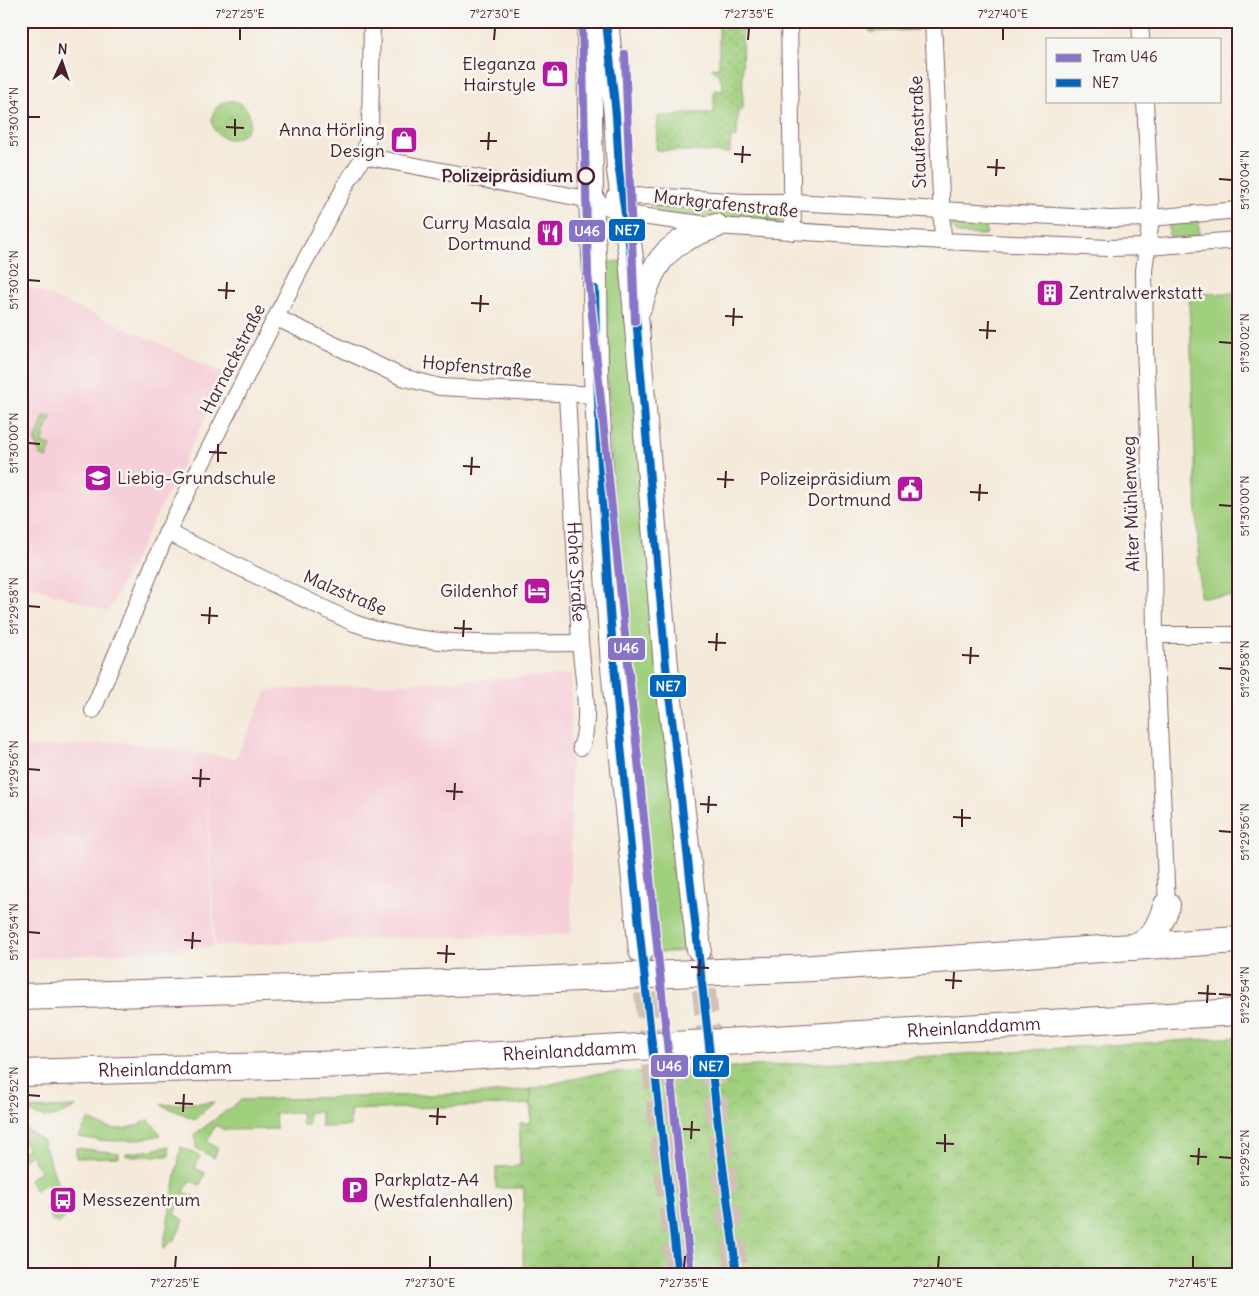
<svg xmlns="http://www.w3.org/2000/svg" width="1259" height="1296" font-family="Delius,sans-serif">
	<defs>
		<pattern id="park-crowns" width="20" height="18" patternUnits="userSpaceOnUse" patternTransform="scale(1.25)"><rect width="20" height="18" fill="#a0cf7e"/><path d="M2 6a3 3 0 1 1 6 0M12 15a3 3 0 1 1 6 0" fill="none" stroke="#8bb16d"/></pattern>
		<pattern id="garden-dots" width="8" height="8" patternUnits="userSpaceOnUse" patternTransform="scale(1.25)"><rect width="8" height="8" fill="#a0cf7e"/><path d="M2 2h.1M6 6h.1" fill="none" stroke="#8bb16d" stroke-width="1.8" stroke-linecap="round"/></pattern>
	</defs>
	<rect width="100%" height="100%" fill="#f6f6f2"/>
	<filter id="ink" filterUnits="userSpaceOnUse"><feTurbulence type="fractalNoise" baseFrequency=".02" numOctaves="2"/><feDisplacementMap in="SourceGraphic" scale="10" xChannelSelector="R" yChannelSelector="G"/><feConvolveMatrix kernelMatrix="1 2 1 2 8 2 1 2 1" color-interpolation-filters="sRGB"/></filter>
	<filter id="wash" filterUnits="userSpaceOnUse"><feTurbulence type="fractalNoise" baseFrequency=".0096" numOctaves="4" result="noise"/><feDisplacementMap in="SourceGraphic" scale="20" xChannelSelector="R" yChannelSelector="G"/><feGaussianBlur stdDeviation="1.12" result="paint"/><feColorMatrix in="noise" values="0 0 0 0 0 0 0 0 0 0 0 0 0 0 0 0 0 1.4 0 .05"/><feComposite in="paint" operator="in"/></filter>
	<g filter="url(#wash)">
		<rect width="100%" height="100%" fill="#f4eada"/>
		<path fill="#f6cfd8" d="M21,283L142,335L227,375L108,612L21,582Z
			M571,675V934L371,939L215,946L206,754L236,758L267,690Z
			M119,742L205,754L213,947L21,959V748Z"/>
		<path fill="#a0cf7e" stroke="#757754" d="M655,205L776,213L783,215V220L779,224L654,212Z
			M956,218H987L986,235L959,234L956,232L952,225Z
			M1199,220V237L1171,238L1169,235V225Z
			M622,261L679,858L687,951L651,953L618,602L602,263Z
			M1238,293V596L1200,597L1189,294Z
			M45,414L51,416L42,443L51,446L47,458L40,455L35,442Z
			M531,1089V1104L350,1110V1126L321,1127V1112H308V1125H302L301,1112L275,1113L276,1129L225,1130L215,1125L207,1142L218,1148L214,1158L196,1148L195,1134L241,1100L494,1093Z
			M214,1102L195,1119L161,1105Z
			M76,1107C57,1117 45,1123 26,1109Z
			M89,1119C111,1133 126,1131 149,1120L161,1135C131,1142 109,1143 79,1137Z
			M21,1126L42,1140L45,1147L66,1209L65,1217L60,1223L53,1221L45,1208L57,1201L46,1184L35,1190L29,1179L40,1171L31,1155L21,1160V1153L28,1149L21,1138Z
			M169,1146V1156H126V1153L147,1151Z
			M181,1147L200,1156L195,1168L205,1173L200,1185L190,1180L184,1192L195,1197L190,1207L179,1202L174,1214L184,1220L175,1239L163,1249Z
			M76,1148L119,1153V1157L76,1158Z"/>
		<path fill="url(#park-crowns)" stroke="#757754" d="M870,21H917V30L870,32Z
			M212 120a19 19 0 1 1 38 0a19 19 0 1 1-38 0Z
			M1238,1037V1275H523L524,1188H496V1167L520,1166V1123H531V1089L594,1074L836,1062Z"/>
		<path fill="url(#garden-dots)" stroke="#757754" d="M719,21H742L743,110H738L737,137H731L730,153L656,150L658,116H680L681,113H714V90L723,91C723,80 719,74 711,68L719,67Z"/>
	</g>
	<g filter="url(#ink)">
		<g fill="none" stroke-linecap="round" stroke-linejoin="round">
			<path stroke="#d2c1b7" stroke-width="24" stroke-dasharray="24 12" stroke-linecap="butt" d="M700,954L721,1151L737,1275
				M642,957L678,1275"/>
			<g stroke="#866668" stroke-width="18">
				<g id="street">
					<path d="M789,21L793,232"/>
					<path d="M933,21L943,241"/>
					<path d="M1140,21L1141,39"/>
					<path d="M1145,101L1151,218L1144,270L1145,347L1154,557L1155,635L1167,905"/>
					<path d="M364,156L591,200L626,214L716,226L943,241L1109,248L1147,247L1238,240"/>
					<path d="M614,197L650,196L744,202H793L1110,219L1151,218L1238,210"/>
					<path d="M277,318L402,377L440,387L597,395"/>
					<path id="s1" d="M567,394C571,477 575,559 580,641C582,671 592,720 581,747"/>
					<path d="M167,532L354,623C428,649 504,643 580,643"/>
					<path d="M1155,635H1238"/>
					<path d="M93,710L167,532L300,270L348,181L364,156L370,129L372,21"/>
				</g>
			</g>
			<g stroke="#866668" stroke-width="26">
				<path id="secondary" d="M589,21L591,200L595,273L596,375L602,495L613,667L641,951
					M606,21L616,115L619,170L631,258L666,666L699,949
					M638,310C644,296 648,279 656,267C669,244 693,234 716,226"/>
			</g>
			<g stroke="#866668" stroke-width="28">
				<g id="primary">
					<path d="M1133,947C1155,940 1159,926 1167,905"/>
					<path d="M21,997L511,981L813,968L1238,940"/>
					<path id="s2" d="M21,1073L346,1064L1238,1012"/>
				</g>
			</g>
			<use href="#street" stroke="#fff" stroke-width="16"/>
			<use href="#secondary" stroke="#fff" stroke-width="24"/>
			<use href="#primary" stroke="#fff" stroke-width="26"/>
			<g stroke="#f6f6f2" stroke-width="11">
				<path id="bus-1" d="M606,21L616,115L619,170L631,258L666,666L721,1151L737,1275
					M595,289C600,619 641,947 678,1275"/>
			</g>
			<use href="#bus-1" stroke="#0065bd" stroke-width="8"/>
			<g stroke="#f6f6f2" stroke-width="11">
				<path id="tram-1" d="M582,21L588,275L691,1275
					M625,54L635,321"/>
			</g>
			<use href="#tram-1" stroke="#8874c7" stroke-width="8"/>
		</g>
	</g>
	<path fill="none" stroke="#4a1f2b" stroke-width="2" d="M240,40V28M494,40L495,28M748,40L749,28M1003,40V28M28,117H40M226,127L244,128M235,136V119M480,141H497M488,150L489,132M734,154L751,155M742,163L743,146M987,167L1005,168M996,176L997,159M1219,179L1232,180M28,280L40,281M218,290L235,291M226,299L227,282M471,303L489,304M480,312L481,295M725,316L743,317M733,326L734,308M979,330L996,331M987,339L988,321M1219,342L1232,343M28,443L40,444M209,452L227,453M218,462V444M463,466L480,467M471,475L472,457M717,479L734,480M725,488L726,471M970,492L988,493M979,501L980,484M1219,505L1232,506M28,606L40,607M201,615L218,616M209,624L210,607M454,628L472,629M463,637L464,620M708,642L726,643M716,651L717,633M962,655L979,656M970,664L971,647M1219,668L1232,669M28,769L40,770M192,778L210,779M200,787L201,769M446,791L463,792M454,800L455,783M700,804L717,805M708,813L709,796M953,817L971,818M962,827V809M1219,831L1232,832M28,932L40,933M184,940L201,941M192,949L193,932M437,953L455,954M446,963L447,945M691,967L709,968M699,976L700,959M945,980L962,981M953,989L954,972M1198,993L1216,994M1219,994L1232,995M1207,1003L1208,985M28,1095L40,1096M175,1103L193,1104M183,1112L184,1094M429,1116L446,1117M437,1125L438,1108M683,1129L700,1130M691,1139L692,1121M936,1143L954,1144M945,1152V1134M1190,1156L1207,1157M1219,1157L1232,1158M1198,1165L1199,1148M175,1268L176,1256M430,1268V1256M684,1268L685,1256M938,1268L939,1256M1193,1268V1256"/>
	<defs>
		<g id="shop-square" transform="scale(1.4375)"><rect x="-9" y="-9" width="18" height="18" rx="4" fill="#b5179e" stroke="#f6f6f2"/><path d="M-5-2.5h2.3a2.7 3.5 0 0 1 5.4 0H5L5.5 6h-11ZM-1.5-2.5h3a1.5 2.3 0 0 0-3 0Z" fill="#fff"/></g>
		<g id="restaurant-square" transform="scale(1.4375)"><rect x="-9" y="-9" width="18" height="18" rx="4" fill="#b5179e" stroke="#f6f6f2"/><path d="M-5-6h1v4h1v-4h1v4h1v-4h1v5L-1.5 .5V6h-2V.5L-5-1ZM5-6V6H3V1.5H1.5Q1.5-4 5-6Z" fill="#fff"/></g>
		<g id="building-square" transform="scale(1.4375)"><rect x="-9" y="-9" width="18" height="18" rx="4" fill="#b5179e" stroke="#f6f6f2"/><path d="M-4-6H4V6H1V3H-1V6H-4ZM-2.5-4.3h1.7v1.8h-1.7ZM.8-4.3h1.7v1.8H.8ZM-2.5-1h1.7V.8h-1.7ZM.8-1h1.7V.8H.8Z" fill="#fff"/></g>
		<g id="school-square" transform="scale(1.4375)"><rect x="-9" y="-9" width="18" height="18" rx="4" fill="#b5179e" stroke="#f6f6f2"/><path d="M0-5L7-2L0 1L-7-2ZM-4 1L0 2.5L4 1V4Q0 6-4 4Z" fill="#fff"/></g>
		<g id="civic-square" transform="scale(1.4375)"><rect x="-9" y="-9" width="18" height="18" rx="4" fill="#b5179e" stroke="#f6f6f2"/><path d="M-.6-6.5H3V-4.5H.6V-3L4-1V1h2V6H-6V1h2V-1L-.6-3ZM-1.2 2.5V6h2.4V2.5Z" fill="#fff"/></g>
		<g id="hotel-square" transform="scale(1.4375)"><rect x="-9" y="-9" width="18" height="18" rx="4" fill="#b5179e" stroke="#f6f6f2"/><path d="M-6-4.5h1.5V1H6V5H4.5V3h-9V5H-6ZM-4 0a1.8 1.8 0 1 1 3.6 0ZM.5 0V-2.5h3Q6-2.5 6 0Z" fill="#fff"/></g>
		<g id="parking-square" transform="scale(1.4375)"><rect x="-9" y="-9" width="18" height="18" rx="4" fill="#b5179e" stroke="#f6f6f2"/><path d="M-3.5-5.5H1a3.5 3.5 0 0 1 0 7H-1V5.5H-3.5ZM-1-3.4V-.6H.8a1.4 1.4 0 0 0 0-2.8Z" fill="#fff"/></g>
		<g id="bus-square" transform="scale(1.4375)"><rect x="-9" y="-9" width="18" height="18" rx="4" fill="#b5179e" stroke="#f6f6f2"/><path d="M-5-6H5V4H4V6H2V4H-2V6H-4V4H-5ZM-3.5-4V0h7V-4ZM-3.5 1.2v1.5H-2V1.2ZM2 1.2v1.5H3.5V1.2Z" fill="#fff"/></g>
	</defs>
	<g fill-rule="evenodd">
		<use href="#shop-square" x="555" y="74"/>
		<use href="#shop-square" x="404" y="140"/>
		<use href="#restaurant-square" x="550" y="233"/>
		<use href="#building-square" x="1050" y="293"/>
		<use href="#school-square" x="98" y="478"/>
		<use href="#civic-square" x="910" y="489"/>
		<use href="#hotel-square" x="537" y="591"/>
		<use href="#parking-square" x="355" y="1190"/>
		<use href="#bus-square" x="63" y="1200"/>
	</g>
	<circle fill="#f6f6f2" stroke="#4a1f2b" stroke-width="2.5" cx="586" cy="176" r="8"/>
	<g text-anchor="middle" stroke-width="5" stroke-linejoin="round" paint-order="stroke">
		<g font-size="18" fill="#4a1f2b" stroke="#f6f6f2" text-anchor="end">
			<text x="536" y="70">Eleganza<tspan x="536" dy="21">Hairstyle</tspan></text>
			<text x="385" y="136">Anna Hörling<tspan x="385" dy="21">Design</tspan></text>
			<text x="531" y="229">Curry Masala<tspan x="531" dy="21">Dortmund</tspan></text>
			<text x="1069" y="299" text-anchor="start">Zentralwerkstatt</text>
			<text x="117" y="484" text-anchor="start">Liebig-Grundschule</text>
			<text x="891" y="485">Polizeipräsidium<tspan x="891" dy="21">Dortmund</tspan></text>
			<text x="518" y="597">Gildenhof</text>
			<text x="374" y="1186" text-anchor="start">Parkplatz-A4<tspan x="374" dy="21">(Westfalenhallen)</tspan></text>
			<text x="82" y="1206" text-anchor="start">Messezentrum</text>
		</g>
		<g font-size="18" fill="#4a1f2b" stroke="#f6f6f2">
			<text transform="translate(918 132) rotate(-92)" y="6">Staufenstraße</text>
			<text transform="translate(726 204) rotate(6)" y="6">Markgrafenstraße</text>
			<text transform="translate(233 359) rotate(-63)" y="6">Harnackstraße</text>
			<text transform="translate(477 367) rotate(5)" y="6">Hopfenstraße</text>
			<text transform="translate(1131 504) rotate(-92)" y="6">Alter Mühlenweg</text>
			<text dy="6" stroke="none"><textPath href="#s1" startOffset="178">Hohe Straße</textPath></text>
			<text transform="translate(345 593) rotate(23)" y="6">Malzstraße</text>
			<text dy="6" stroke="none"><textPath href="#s2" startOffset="954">Rheinlanddamm</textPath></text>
			<text dy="6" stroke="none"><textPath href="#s2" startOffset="549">Rheinlanddamm</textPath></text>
			<text dy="6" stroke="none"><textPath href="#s2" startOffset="144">Rheinlanddamm</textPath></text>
		</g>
		<g font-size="18" font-weight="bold" fill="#4a1f2b" stroke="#f6f6f2" text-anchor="end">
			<text x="573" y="182">Polizeipräsidium</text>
		</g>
	</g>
	<g stroke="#f6f6f2" stroke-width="2">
		<rect x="608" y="218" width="38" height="24" rx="5" fill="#0065bd"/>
		<rect x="568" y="219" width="38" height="24" rx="5" fill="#8874c7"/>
		<rect x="607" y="637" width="39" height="24" rx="5" fill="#8874c7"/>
		<rect x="649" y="674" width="38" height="24" rx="5" fill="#0065bd"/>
		<rect x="650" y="1054" width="39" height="24" rx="5" fill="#8874c7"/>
		<rect x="692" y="1054" width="38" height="24" rx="5" fill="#0065bd"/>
	</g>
	<g font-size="14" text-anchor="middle" font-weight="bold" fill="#fff">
		<text x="627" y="235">NE7</text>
		<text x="587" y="236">U46</text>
		<text x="626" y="653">U46</text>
		<text x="668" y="691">NE7</text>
		<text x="669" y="1071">U46</text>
		<text x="711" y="1071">NE7</text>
	</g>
	<rect width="1259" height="1296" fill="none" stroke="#f6f6f2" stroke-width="55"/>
	<rect x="1046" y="38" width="175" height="65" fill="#f6f6f2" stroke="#b1a0a2"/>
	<rect x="1056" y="54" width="25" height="8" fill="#8874c7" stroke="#b1a0a2"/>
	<text x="1092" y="62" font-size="15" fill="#4a1f2b">Tram U46</text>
	<rect x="1056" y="79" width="25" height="8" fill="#0065bd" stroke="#b1a0a2"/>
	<text x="1092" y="88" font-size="15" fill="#4a1f2b">NE7</text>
	<g transform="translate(62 62) rotate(3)" stroke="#f6f6f2" stroke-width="4" paint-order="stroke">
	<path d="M0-4L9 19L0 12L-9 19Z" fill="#4a1f2b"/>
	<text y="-8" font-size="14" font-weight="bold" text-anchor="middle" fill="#4a1f2b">N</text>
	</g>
	<rect x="28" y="28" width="1204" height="1240" fill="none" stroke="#4a1f2b" stroke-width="2"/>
	<g font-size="12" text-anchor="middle" fill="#4a1f2b">
		<text x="240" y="18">7°27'25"E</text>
		<text x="495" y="18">7°27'30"E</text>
		<text x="749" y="18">7°27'35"E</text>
		<text x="1003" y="18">7°27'40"E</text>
		<text transform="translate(14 117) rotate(-90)" y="4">51°30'04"N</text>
		<text transform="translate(1245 180) rotate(-90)" y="4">51°30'04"N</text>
		<text transform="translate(14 280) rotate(-90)" y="4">51°30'02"N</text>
		<text transform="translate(1245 343) rotate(-90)" y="4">51°30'02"N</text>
		<text transform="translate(14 443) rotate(-90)" y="4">51°30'00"N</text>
		<text transform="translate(1245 506) rotate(-90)" y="4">51°30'00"N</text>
		<text transform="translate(14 606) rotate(-90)" y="4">51°29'58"N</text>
		<text transform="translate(1245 669) rotate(-90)" y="4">51°29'58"N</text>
		<text transform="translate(14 769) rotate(-90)" y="4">51°29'56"N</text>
		<text transform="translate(1245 832) rotate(-90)" y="4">51°29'56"N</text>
		<text transform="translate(14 932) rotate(-90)" y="4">51°29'54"N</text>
		<text transform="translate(1245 995) rotate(-90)" y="4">51°29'54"N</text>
		<text transform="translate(14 1095) rotate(-90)" y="4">51°29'52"N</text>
		<text transform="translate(1245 1158) rotate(-90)" y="4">51°29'52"N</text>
		<text x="175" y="1287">7°27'25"E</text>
		<text x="430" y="1287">7°27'30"E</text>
		<text x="684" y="1287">7°27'35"E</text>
		<text x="938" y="1287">7°27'40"E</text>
		<text x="1193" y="1287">7°27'45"E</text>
	</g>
</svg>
